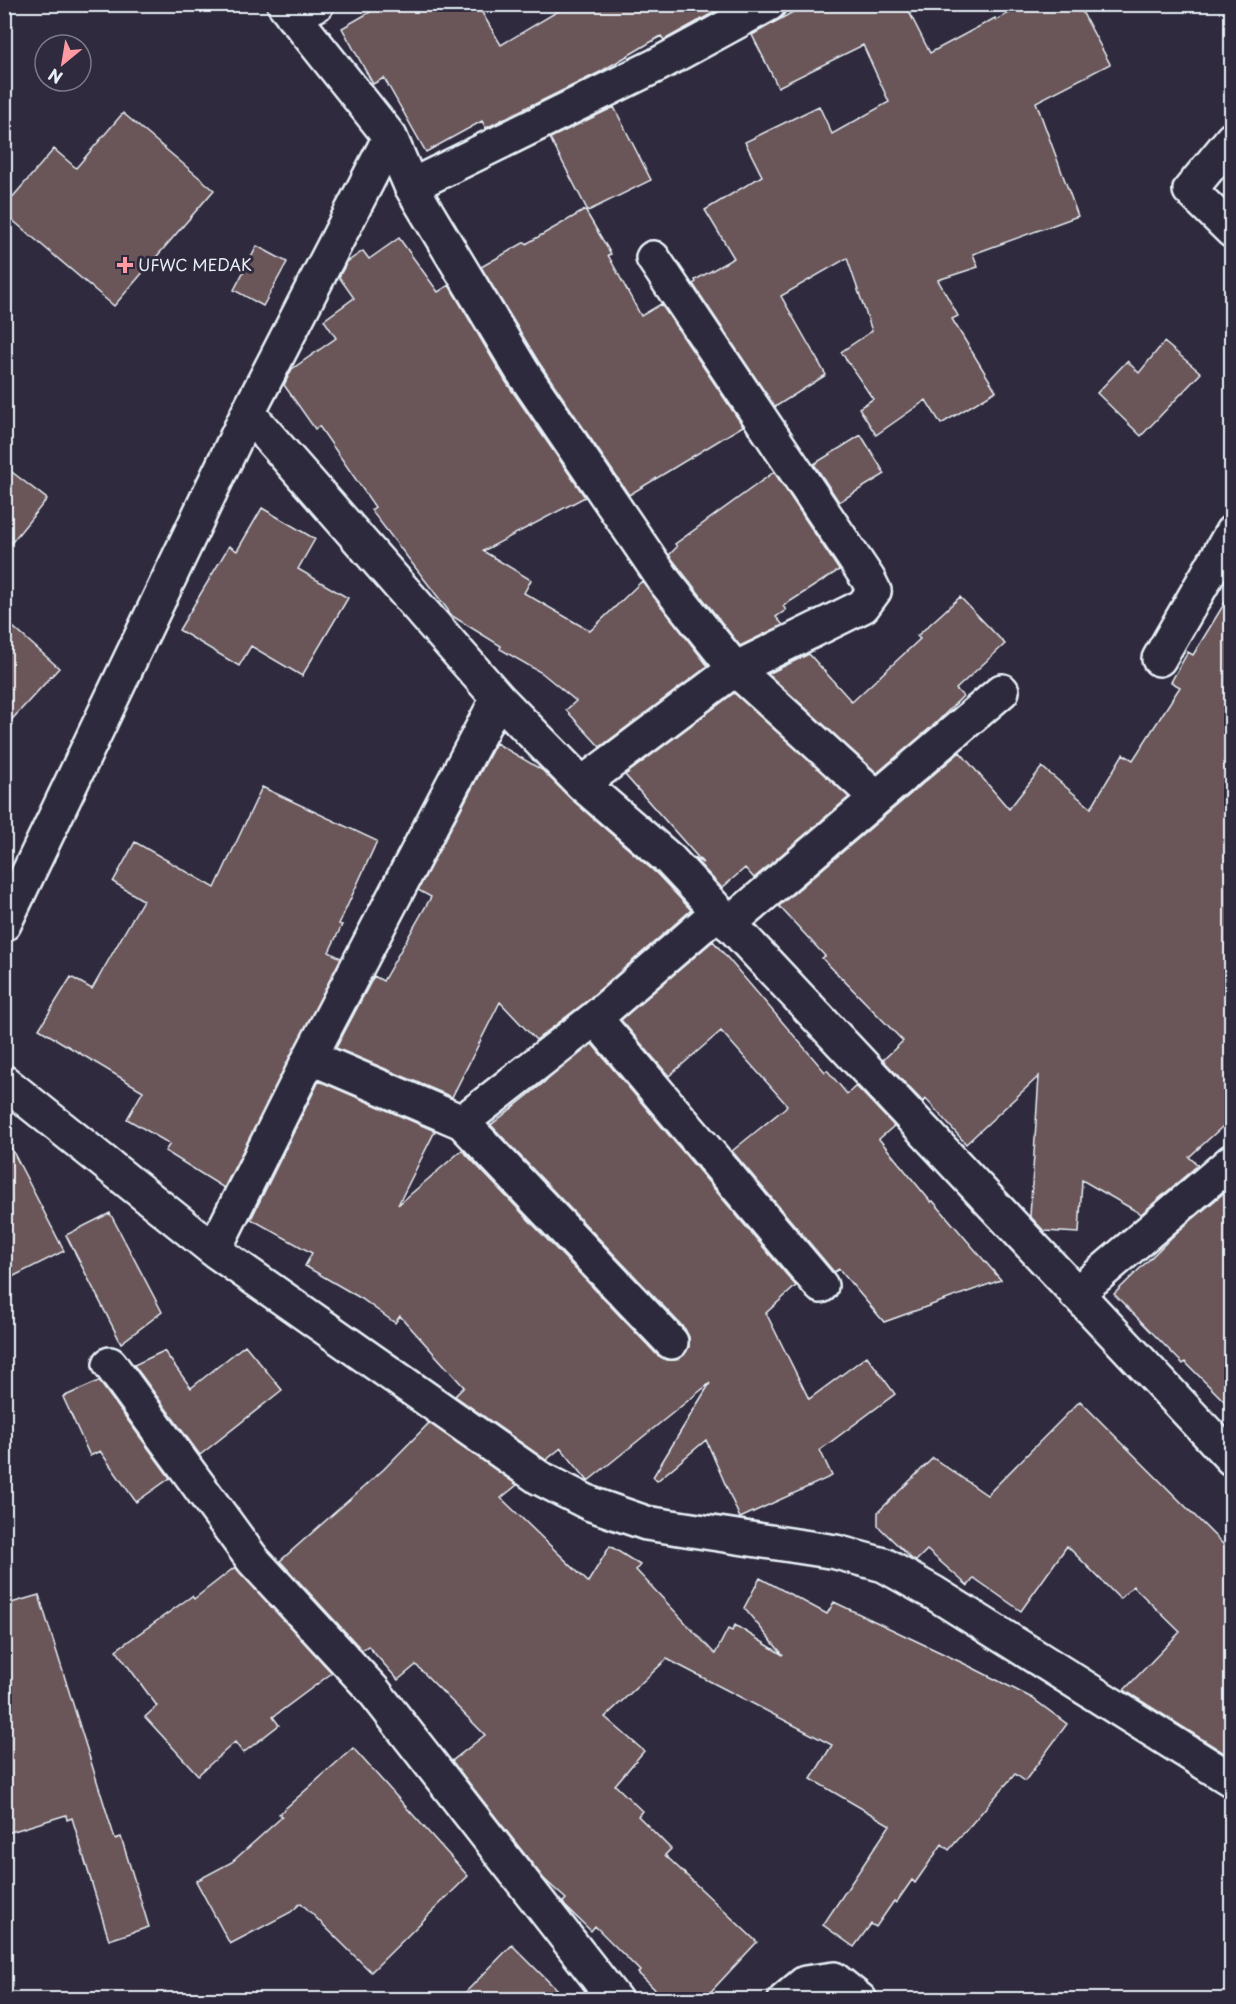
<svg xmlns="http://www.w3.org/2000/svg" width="1236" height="2004" font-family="'Playpen Sans',sans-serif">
	<rect width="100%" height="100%" fill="#2f2a3d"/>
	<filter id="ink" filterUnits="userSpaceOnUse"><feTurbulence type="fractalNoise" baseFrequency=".0167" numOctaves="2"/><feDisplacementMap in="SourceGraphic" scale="12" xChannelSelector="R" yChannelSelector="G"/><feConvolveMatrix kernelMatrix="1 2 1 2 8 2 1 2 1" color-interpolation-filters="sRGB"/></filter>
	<g filter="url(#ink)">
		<path fill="#6b5559" stroke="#e8f1f8" stroke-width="1.5" d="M384,4H477L501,45L570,4H729L664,40L661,36L600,72L533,105V104L486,128L482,121L426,152L384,78L373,84L342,28Z
			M807,4H905L930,53L995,18L996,20L1026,4H1078L1110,64L1036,102L1078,216L973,254L978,267L938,280L958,316L952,319L996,391L941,424L926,400L876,435L859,408L873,399L841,352L872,331L847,258L781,296L826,375L775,407L693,284L696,282L695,280L734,258L705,210L762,176L745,142L819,106L832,134L889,102L863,45L778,87L752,35Z
			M614,107L651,180L588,211L550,138Z
			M123,113L214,190L114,306L4,213V207L54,149L76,168Z
			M585,210L611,254L608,255L641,316L661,304L743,426L629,495L538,361L481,267L525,242L526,244Z
			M399,238L438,292L449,285L506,382L585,497L483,551L531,580L524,593L590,631L642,581L708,666L600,747L566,710L576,701L542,673L500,649L501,646L449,614L448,610L371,510L375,507L319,426L315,429L284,385L292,369L336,338L324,320L354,298L339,277L347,262L363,251L369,259Z
			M257,246L287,262L263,306L234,290Z
			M1164,342L1201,373L1141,436L1097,393L1127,361L1139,373Z
			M861,435L885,474L839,502L814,464Z
			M4,466L47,499L4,552Z
			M774,472L839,570L783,606L786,610L776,617L783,625L740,646L669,555L677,547L675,544Z
			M262,508L315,539L298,569L348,598L302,676L251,646L239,666L179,630L229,546L237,551Z
			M1232,591V1118L1189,1157L1198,1165L1141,1214L1082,1180L1079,1233L1044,1231L1030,1216L1039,1076L966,1144L926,1099L923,1102L883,1060L903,1041L822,958L825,956L779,906L960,752L1009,809L1042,767L1091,808L1123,754L1133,760L1180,687L1171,682L1188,652L1193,655Z
			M960,597L1005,644L956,689L963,696L936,723L877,773L768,674L809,654L852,702L920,639L917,636Z
			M4,619L59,668L4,728Z
			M734,693L849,797L754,878L745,868L722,888L693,857L703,863L625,775Z
			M496,743L542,770L570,798L657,874L691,910L583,1004L536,1040L500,1002L452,1097L336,1048L374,976L383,981L431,897L418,890Z
			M262,787L377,841L339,924L342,925L329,952L341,958L224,1188L165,1151L170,1144L127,1119L143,1091L39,1029L71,977L92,989L143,900L113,882L135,842L215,888Z
			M713,941L825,1072L827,1070L847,1094L856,1086L894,1126L879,1139L931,1202L933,1201L1001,1280L884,1322L839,1269L834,1272L824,1260L732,1151L785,1108L787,1105L721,1031L669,1076L621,1020Z
			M592,1044L796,1286L766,1313L809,1399L867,1356L895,1394L820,1450L832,1476L740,1518L706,1440L657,1481L653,1477L710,1383L588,1481L561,1448L546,1460L455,1396L464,1387L400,1316L395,1323L362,1299L305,1266L312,1253L251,1219L319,1081L435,1131L398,1205L462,1150L657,1355L666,1360H676L684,1355L689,1347V1337L685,1329L491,1125Z
			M4,1134L64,1251L4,1281Z
			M1225,1192L1232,1199V1409L1185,1362L1183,1364L1114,1294L1175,1234Z
			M110,1213L162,1312L121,1343L66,1235Z
			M245,1345L282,1390L200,1455L134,1365L164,1351L191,1388Z
			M99,1381L170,1478L136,1502L100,1451L90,1456L63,1397Z
			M1080,1401L1232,1553V1758L1124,1690L1180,1632L1133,1586L1120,1599L1067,1546L1021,1611L974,1578L968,1586L927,1550L916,1561L913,1560L878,1526V1512L933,1458L987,1495Z
			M429,1423L517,1485L501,1498L588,1582L610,1546L640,1565L636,1570L715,1654L728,1629L732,1631L735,1625L783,1655L744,1608L760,1578L827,1614L834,1602L967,1665L1032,1698L1067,1724L1025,1781L1015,1774L949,1850L942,1844L915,1883L912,1880L896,1903L894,1901L876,1927L871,1924L854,1947L823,1925L890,1825L811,1779L832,1745L667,1659L605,1717L644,1751L615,1785L642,1811L638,1816L671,1849L665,1855L757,1942L703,2000H666L638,1973L640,1971L595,1926L591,1931L565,1906L563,1902L566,1899L544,1879L452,1761L485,1735L416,1665L398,1680L368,1646L362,1650L280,1561L384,1469Z
			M235,1567L332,1673L273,1717L279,1725L243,1753L235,1742L198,1775L145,1717L157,1706L116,1650L192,1596L194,1599Z
			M39,1595L115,1839L121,1837L149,1927L109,1940L72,1818L67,1820L66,1815L4,1834V1605Z
			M353,1748L468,1876L371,1972L301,1903L291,1912L230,1944L196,1881L232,1862L282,1817L279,1814Z
			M512,1945L567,2000H458Z"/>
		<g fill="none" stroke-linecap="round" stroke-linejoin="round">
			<g stroke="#e8f1f8" stroke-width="38">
				<path id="minor" d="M284,4L390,137
					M293,17L317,4
					M1232,139L1190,190L1232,231
					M411,186L657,65L769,4
					M248,413L498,698L582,784L670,860L1232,1459
					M1159,659L1232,532
					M582,784L735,669L863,606L874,591L868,579L653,258
					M4,924L248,413L390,137L411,186L522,371L666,583L735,669L876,797
					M729,924L1002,691
					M595,1018L821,1286
					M310,1057L462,1122L671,1342
					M4,1082L214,1250L538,1477L591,1504L646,1523L836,1552L884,1565L934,1593L1232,1780
					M462,1122L595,1018L718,912
					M214,1250L310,1057L498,698
					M1076,1294L1232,1161
					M110,1364L253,1560L373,1690L615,2000
					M785,2000L805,1983L834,1979L860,2000"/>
			</g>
			<use href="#minor" stroke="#2f2a3d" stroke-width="33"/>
		</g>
	</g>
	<path fill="#ff9aa2" stroke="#2f2a3d" stroke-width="2" d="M122 256h6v6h6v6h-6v6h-6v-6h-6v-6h6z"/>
	<g text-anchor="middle" stroke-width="6" stroke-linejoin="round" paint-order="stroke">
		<g font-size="16" fill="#e8f1f8" stroke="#2f2a3d" text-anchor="start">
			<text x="138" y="271">UFWC MEDAK</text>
		</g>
	</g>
	<rect width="1236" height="2004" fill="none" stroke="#2f2a3d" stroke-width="24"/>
	<rect x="12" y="12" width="1212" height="1980" fill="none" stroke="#e8f1f8" stroke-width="2" filter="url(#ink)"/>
	<g transform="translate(63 63) rotate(210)"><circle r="28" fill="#2f2a3d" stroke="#797a88" stroke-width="1.5"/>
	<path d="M0-4.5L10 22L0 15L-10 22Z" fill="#ff9aa2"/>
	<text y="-9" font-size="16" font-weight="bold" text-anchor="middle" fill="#e8f1f8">N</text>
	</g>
</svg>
